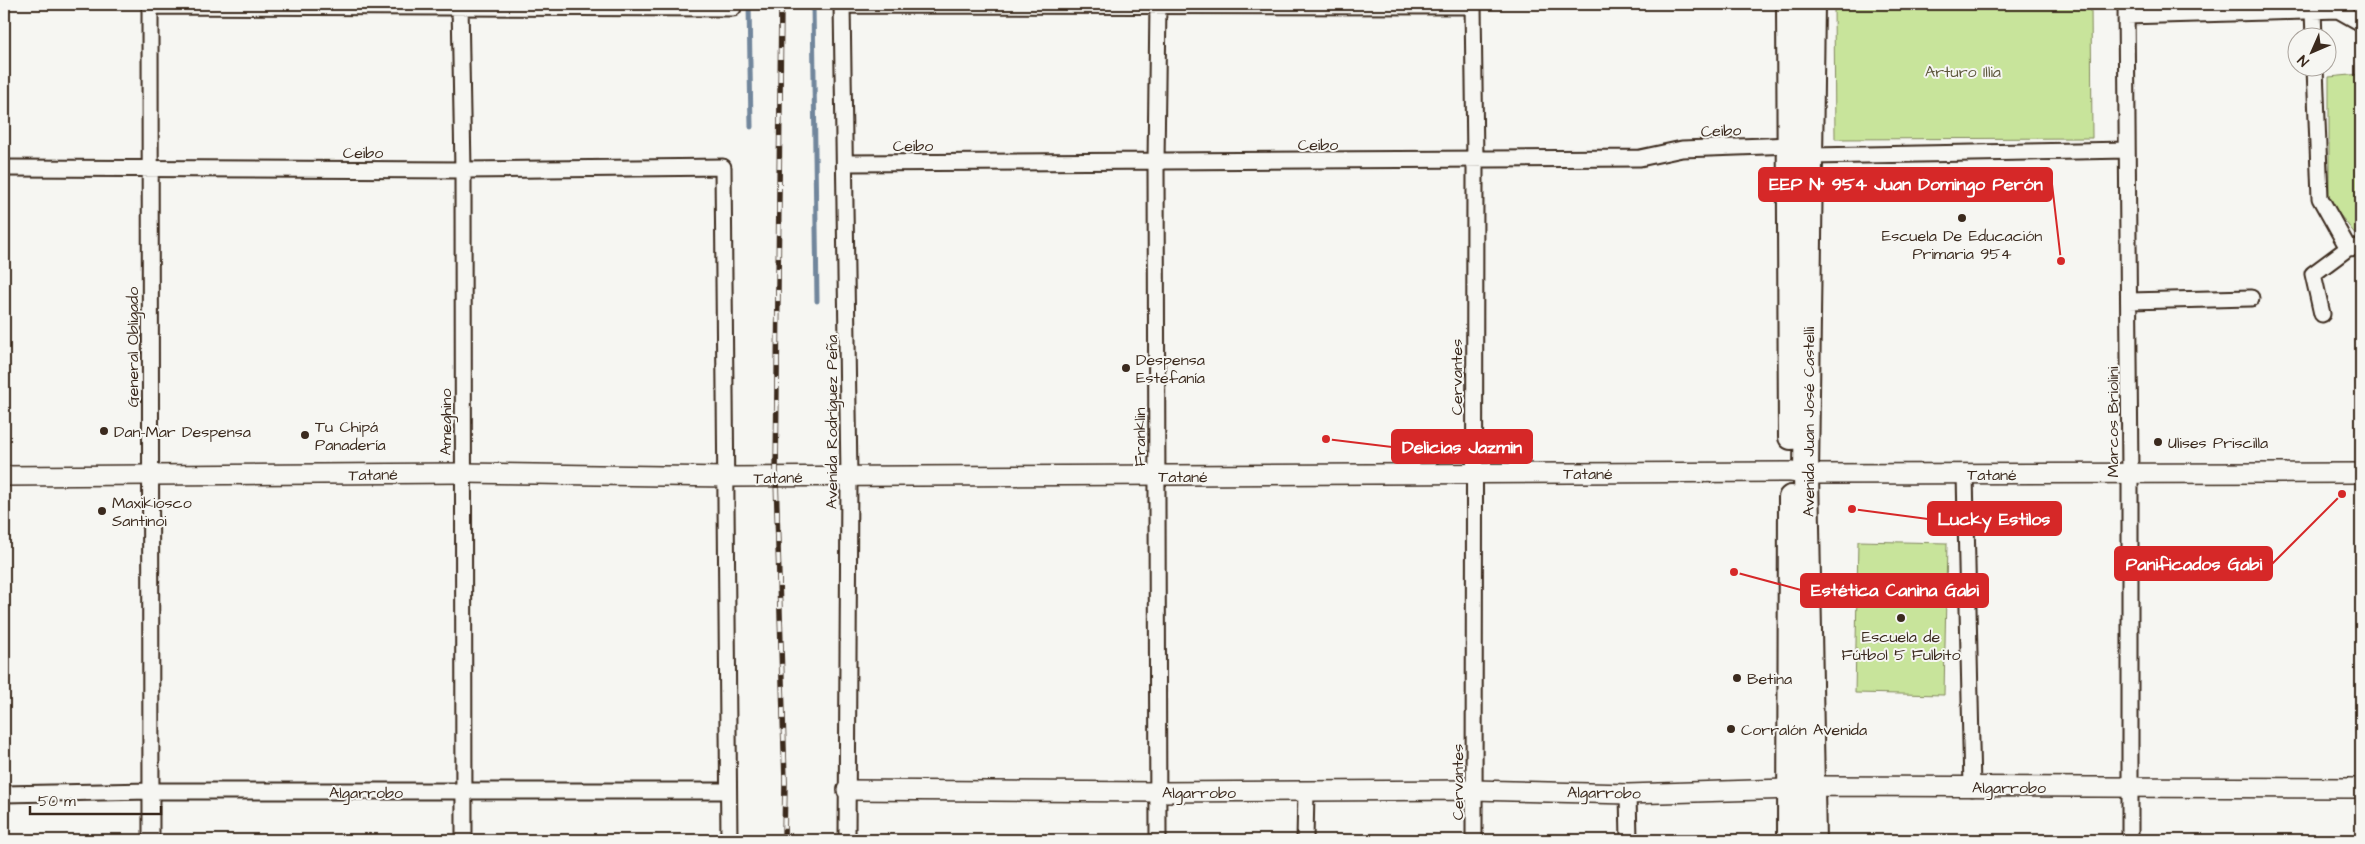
<svg xmlns="http://www.w3.org/2000/svg" width="2365" height="844" font-family="'Architects Daughter',sans-serif">
	<rect width="100%" height="100%" fill="#f6f6f2"/>
	<filter id="ink" filterUnits="userSpaceOnUse"><feTurbulence type="fractalNoise" baseFrequency=".02" numOctaves="2"/><feDisplacementMap in="SourceGraphic" scale="10" xChannelSelector="R" yChannelSelector="G"/><feConvolveMatrix kernelMatrix="1 2 1 2 8 2 1 2 1" color-interpolation-filters="sRGB"/></filter>
	<g filter="url(#ink)">
		<path fill="#c8e49b" stroke="#82875c" d="M1834,4H2091L2092,138L1835,139Z
			M2361,74V236L2356,235L2329,201V77Z
			M1858,541L1947,543L1944,695L1855,693Z"/>
		<g fill="none" stroke-linecap="round" stroke-linejoin="round">
			<path stroke="#71869c" stroke-width="5" d="M749,4L751,127
				M813,4L817,301"/>
			<g stroke="#3b2a1e" stroke-width="19">
				<path id="minor" d="M150,4L151,840
					M460,4L463,170L464,840
					M842,4L849,476L847,840
					M1473,4L1475,160L1474,840
					M2126,4L2130,474V840
					M842,5L1473,6
					M150,6L733,8
					M2313,11L2314,38
					M2126,16L2338,10L2361,23
					M2315,68L2320,198L2348,248L2361,247
					M1812,156L2127,150
					M846,163L1640,158L1682,149L1790,145
					M4,168L463,170L723,167L729,840
					M2129,301L2251,298
					M2322,314L2313,274L2348,248
					M1965,474L1972,788
					M4,794L150,791H728
					M1628,794L1629,840
					M1158,840L1156,162L1158,4
					M1305,840L1306,791"/>
			</g>
			<g stroke="#3b2a1e" stroke-width="22">
				<path id="tertiary" d="M4,476L463,473L726,477L1791,472L1806,474L2361,473
					M847,790L1158,792L1474,790L1628,794L1790,789L1813,786L2361,788"/>
			</g>
			<g stroke="#3b2a1e" stroke-width="28">
				<path id="primary" d="M1789,4L1791,437
					M1812,4L1806,474L1813,840
					M1790,840L1791,498"/>
			</g>
			<use href="#minor" stroke="#f6f6f2" stroke-width="15"/>
			<use href="#tertiary" stroke="#f6f6f2" stroke-width="19"/>
			<use href="#primary" stroke="#f6f6f2" stroke-width="24"/>
			<g stroke="#3b2a1e" stroke-width="5.5">
				<path id="rail" d="M781,4L776,477L785,782L784,840"/>
			</g>
			<use href="#rail" stroke="#f6f6f2" stroke-width="4" stroke-dasharray="11" stroke-linecap="butt"/>
		</g>
	</g>
	<g fill="#3b2a1e" stroke="#f6f6f2" stroke-width="2">
		<circle cx="1962" cy="218" r="5"/>
		<circle cx="1126" cy="368" r="5"/>
		<circle cx="104" cy="431" r="5"/>
		<circle cx="305" cy="435" r="5"/>
		<circle cx="2158" cy="442" r="5"/>
		<circle cx="102" cy="511" r="5"/>
		<circle cx="1901" cy="618" r="5"/>
		<circle cx="1737" cy="678" r="5"/>
		<circle cx="1731" cy="729" r="5"/>
	</g>
	<g text-anchor="middle" stroke-width="4" stroke-linejoin="round" paint-order="stroke">
		<g font-size="16" fill="#5e583d" stroke="#f6f6f2">
			<text x="1963" y="77">Arturo Illia</text>
		</g>
		<g font-size="16" fill="#3b2a1e" stroke="#f6f6f2">
			<text transform="translate(1721 130) rotate(-2)" y="6">Ceibo</text>
			<text x="1318" y="150">Ceibo</text>
			<text x="913" y="151">Ceibo</text>
			<text x="363" y="158">Ceibo</text>
			<text transform="translate(132 347) rotate(-90)" y="6">General Obligado</text>
			<text transform="translate(1456 377) rotate(-90)" y="6">Cervantes</text>
			<text transform="translate(445 422) rotate(-90)" y="6">Ameghino</text>
			<text transform="translate(831 422) rotate(-90)" y="6">Avenida Rodríguez Peña</text>
			<text transform="translate(1808 422) rotate(-90)" y="6">Avenida Juan José Castelli</text>
			<text transform="translate(2112 422) rotate(-90)" y="6">Marcos Briolini</text>
			<text transform="translate(1139 437) rotate(-90)" y="6">Franklin</text>
			<text x="1588" y="479">Tatané</text>
			<text transform="translate(373 474) rotate(-1)" y="6">Tatané</text>
			<text x="1992" y="480">Tatané</text>
			<text x="1183" y="482">Tatané</text>
			<text transform="translate(778 477) rotate(-1)" y="6">Tatané</text>
			<text transform="translate(1457 782) rotate(-90)" y="6">Cervantes</text>
			<text x="2009" y="793">Algarrobo</text>
			<text x="366" y="798">Algarrobo</text>
			<text x="1199" y="798">Algarrobo</text>
			<text transform="translate(1604 792) rotate(1)" y="6">Algarrobo</text>
		</g>
		<g font-size="16" fill="#3b2a1e" stroke="#f6f6f2" text-anchor="start">
			<text x="1962" y="241" text-anchor="middle">Escuela De Educación<tspan x="1962" dy="18">Primaria 954</tspan></text>
			<text x="1136" y="365">Despensa<tspan x="1136" dy="18">Estefanía</tspan></text>
			<text x="315" y="432">Tu Chipá<tspan x="315" dy="18">Panadería</tspan></text>
			<text x="114" y="437">Dan-Mar Despensa</text>
			<text x="2168" y="448">Ulises Priscilla</text>
			<text x="112" y="508">Maxikiosco<tspan x="112" dy="18">Santinoi</tspan></text>
			<text x="1901" y="642" text-anchor="middle">Escuela de<tspan x="1901" dy="18">Fútbol 5 Fulbito</tspan></text>
			<text x="1747" y="684">Betina</text>
			<text x="1741" y="735">Corralón Avenida</text>
		</g>
	</g>
	<path fill="none" stroke="#d62828" stroke-width="2" d="M2061 261L2052 184M1326 439L1392 447M1852 509L1928 519M2342 494L2272 564M1734 572L1801 590"/>
	<g fill="#d62828" stroke="#f6f6f2" stroke-width="2">
		<circle cx="2061" cy="261" r="5"/>
		<circle cx="1326" cy="439" r="5"/>
		<circle cx="1852" cy="509" r="5"/>
		<circle cx="2342" cy="494" r="5"/>
		<circle cx="1734" cy="572" r="5"/>
	</g>
	<g fill="#d62828" stroke="#d62828" stroke-width="2">
		<rect x="1759" y="168" width="293" height="33" rx="5"/>
		<rect x="1392" y="430" width="140" height="33" rx="5"/>
		<rect x="1928" y="502" width="133" height="33" rx="5"/>
		<rect x="2115" y="547" width="157" height="33" rx="5"/>
		<rect x="1801" y="574" width="187" height="33" rx="5"/>
	</g>
	<g font-size="18" text-anchor="middle" font-weight="bold" fill="#fff">
		<text x="1906" y="190">EEP N° 954 Juan Domingo Perón</text>
		<text x="1462" y="453">Delicias Jazmin</text>
		<text x="1994" y="525">Lucky Estilos</text>
		<text x="2194" y="570">Panificados Gabi</text>
		<text x="1895" y="596">Estética Canina Gabi</text>
	</g>
	<rect width="2365" height="844" fill="none" stroke="#f6f6f2" stroke-width="20"/>
	<rect x="10" y="10" width="2345" height="824" fill="none" stroke="#3b2a1e" stroke-width="2" filter="url(#ink)"/>
	<g transform="translate(2312 52) rotate(225)"><circle r="24" fill="#f6f6f2" stroke="#aba49d"/>
	<path d="M0-4L9 19L0 12L-9 19Z" fill="#3b2a1e"/>
	<text y="-8" font-size="14" font-weight="bold" text-anchor="middle" fill="#3b2a1e">N</text>
	</g>
	<path d="M30 806v8h131v-8" fill="none" stroke="#3b2a1e" stroke-width="2.5"/>
	<text x="38" y="806" font-size="15" fill="#3b2a1e" stroke="#f6f6f2" stroke-width="4" paint-order="stroke">50 m</text>
</svg>
